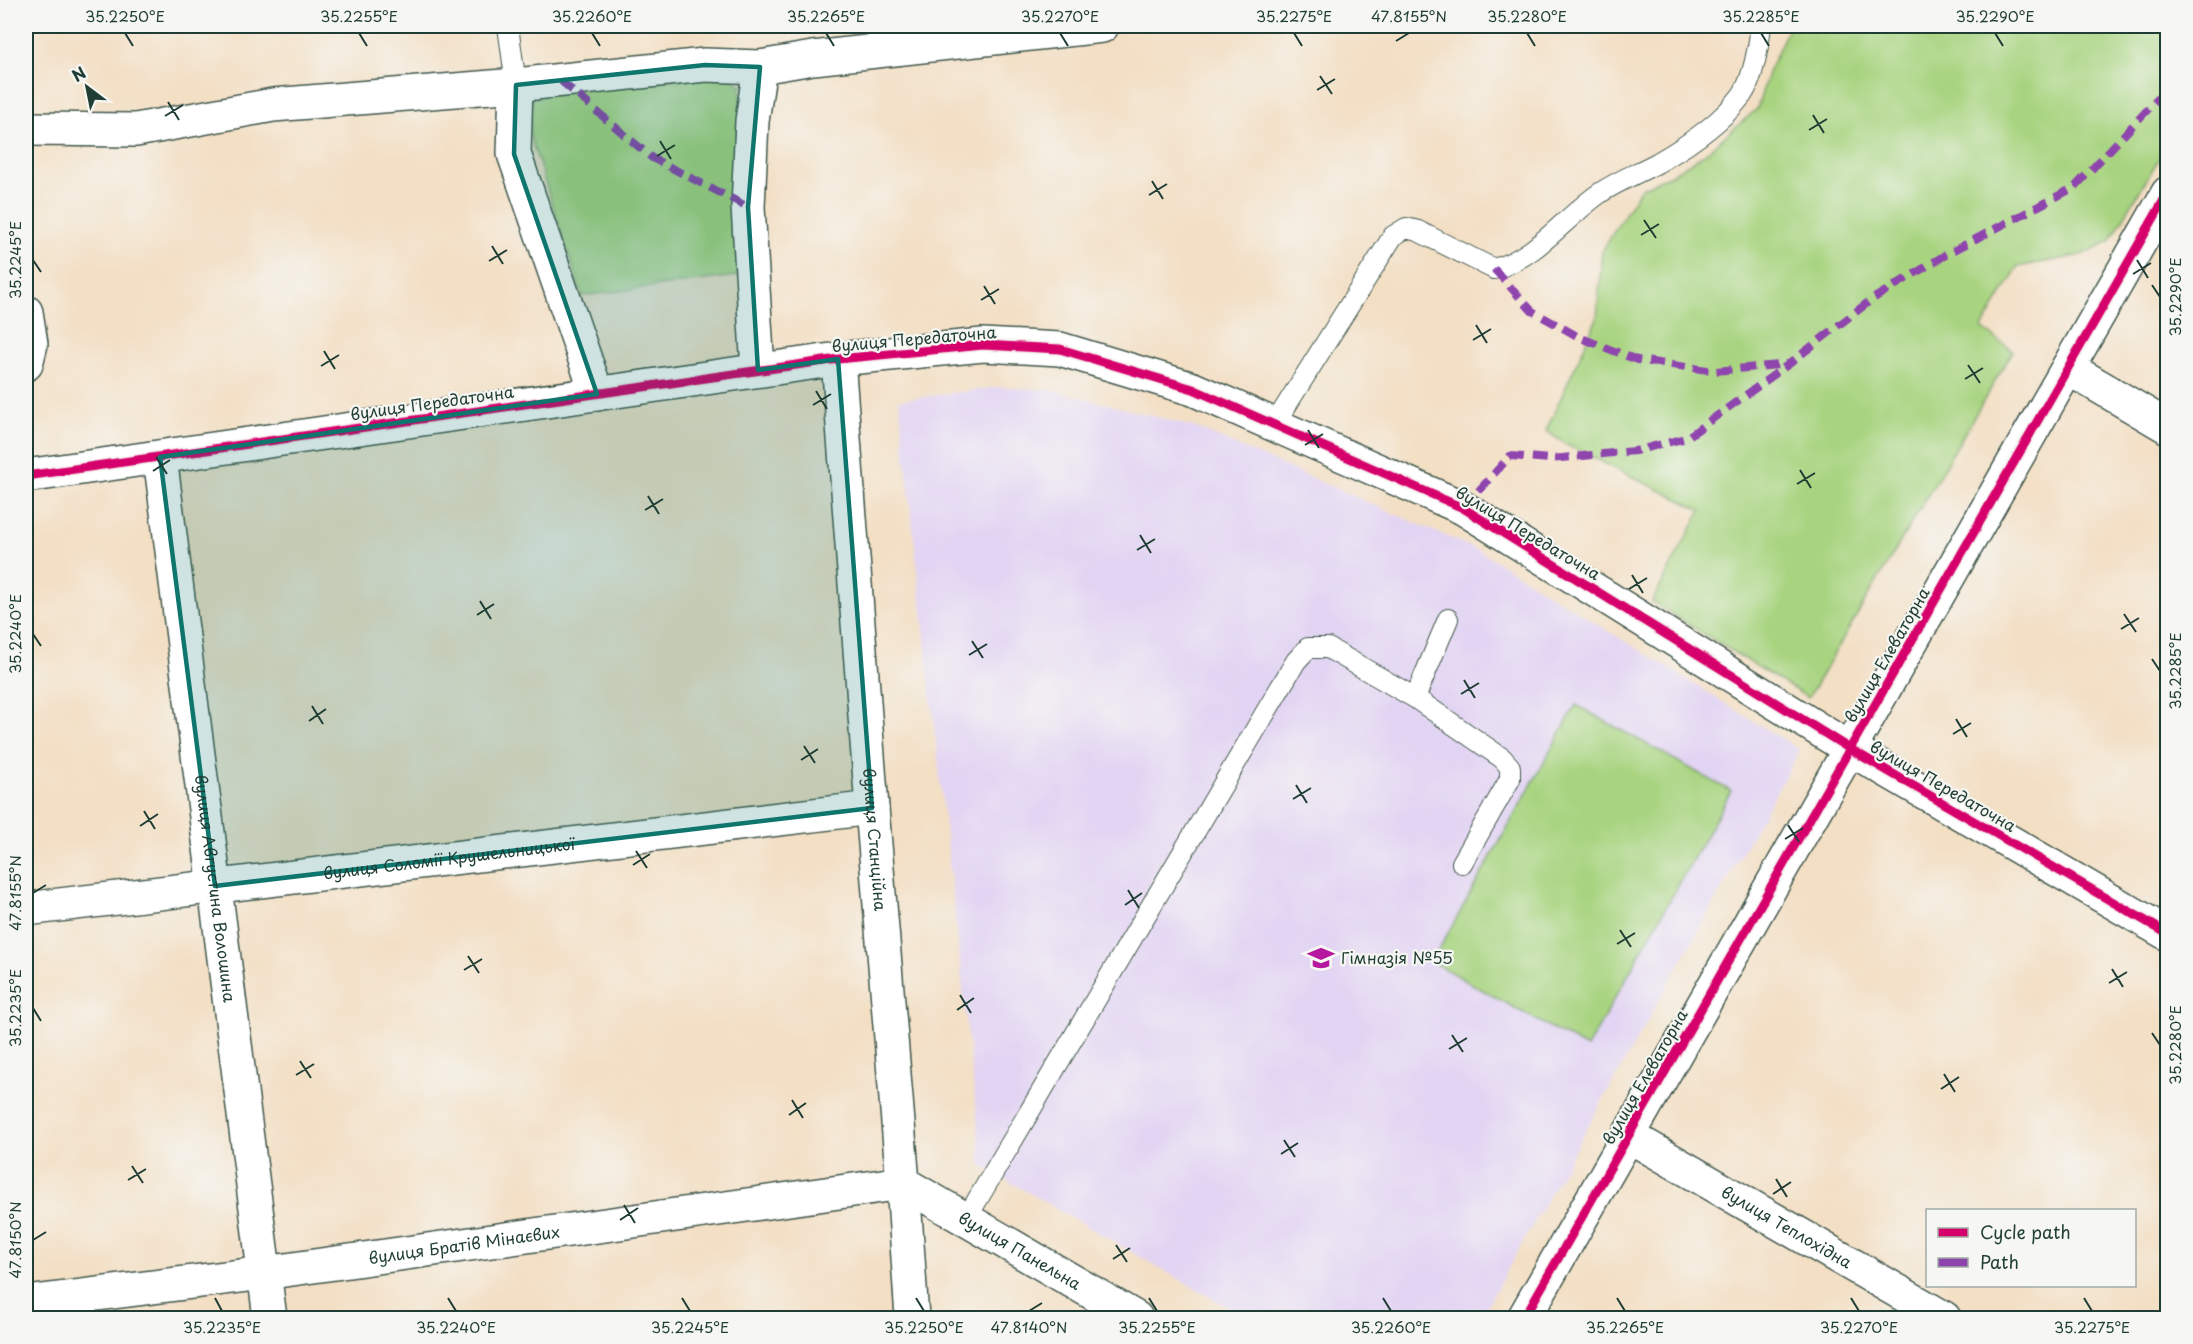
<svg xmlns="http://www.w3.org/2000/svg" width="2193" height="1344" font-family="'Playpen Sans',sans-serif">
	<rect width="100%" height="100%" fill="#f6f6f2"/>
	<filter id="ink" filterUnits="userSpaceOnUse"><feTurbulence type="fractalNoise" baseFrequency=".0167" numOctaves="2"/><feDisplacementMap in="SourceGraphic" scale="12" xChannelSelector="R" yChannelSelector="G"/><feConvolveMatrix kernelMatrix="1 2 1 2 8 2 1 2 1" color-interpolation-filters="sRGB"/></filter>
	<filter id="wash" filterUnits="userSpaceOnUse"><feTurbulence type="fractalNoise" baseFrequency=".008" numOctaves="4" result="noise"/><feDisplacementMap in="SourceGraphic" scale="24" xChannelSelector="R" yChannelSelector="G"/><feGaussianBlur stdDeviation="1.35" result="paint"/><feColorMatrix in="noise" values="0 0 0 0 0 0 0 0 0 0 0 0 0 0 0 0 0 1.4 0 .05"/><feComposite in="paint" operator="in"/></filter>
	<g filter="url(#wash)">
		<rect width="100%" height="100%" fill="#f3dfc4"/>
		<path fill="#e2d4f3" d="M1000,387L1053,390L1194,427L1480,551L1800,750L1480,1318H1247L982,1166L899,400Z"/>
		<path fill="#a8d480" stroke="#64885a" stroke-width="1.5" d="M1789,26H2168L2167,145L2110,241L2082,255L2018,267L1982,328L2013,351L1808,698L1652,602L1701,510L1567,445L1546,431L1597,318L1602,251L1641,188L1674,173L1703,155L1757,109L1768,73Z
			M725,74L741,85L743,275L582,296L530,136L532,101L544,93Z
			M1576,705L1731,791L1587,1048L1432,962Z"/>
	</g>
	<g filter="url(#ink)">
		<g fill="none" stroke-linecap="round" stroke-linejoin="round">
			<g stroke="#3f554a" stroke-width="22">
				<path id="lane" d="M508,26L516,85
					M1274,425L1393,236L1406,228L1418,231L1494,269C1537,257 1564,218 1600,193C1618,181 1638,173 1657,163C1685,147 1722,122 1742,95C1753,80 1759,44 1761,26
					M1415,698L1448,619
					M966,1219L1296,661L1308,648H1328L1415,698L1502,758L1510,767V779L1462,863"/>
			</g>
			<g stroke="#3f554a" stroke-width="36">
				<g id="street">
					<path d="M516,85L514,154L597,394"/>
					<path d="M26,129L136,130L273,105L516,85L705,65L760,67L813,58L1102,26"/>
					<path d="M26,312L31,344L26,364"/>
					<path id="s1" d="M838,359L872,808L903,1183L912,1318"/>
					<path d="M2068,368L2168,427"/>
					<path d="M758,370L748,207L752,121L760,67"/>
					<path id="s2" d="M160,457L270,1318"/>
					<path d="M26,476L838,359L983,345L1060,349L1193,389L1463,508L1850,749L2168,934"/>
					<path id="s3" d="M26,909L872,808"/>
					<path id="s4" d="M1629,1136L1944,1318"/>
					<path id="s5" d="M26,1303L264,1273L903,1183L1136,1318"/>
				</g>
			</g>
			<g stroke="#3f554a" stroke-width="36">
				<path id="secondary" d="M1524,1318L2168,193"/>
			</g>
			<use href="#lane" stroke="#fff" stroke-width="20"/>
			<use href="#street" stroke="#fff" stroke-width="33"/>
			<use href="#secondary" stroke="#fff" stroke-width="33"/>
			<path stroke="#8e44ad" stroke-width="8" stroke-dasharray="15 8" stroke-linecap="butt" d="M561,81L652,158L748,207
				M1494,269L1532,311L1579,337L1637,360L1715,371L1789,364
				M1463,508L1510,456L1551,459L1635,451L1686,438L1789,364L1871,300L1947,254L2075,187L2168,88"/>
			<g stroke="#f6f6f2" stroke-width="13">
				<path id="cycleway" d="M26,476L838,359L983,345L1060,349L1193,389L1463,508L1850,749L2168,934
					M1524,1318L2168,193"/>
			</g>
			<use href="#cycleway" stroke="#d6006c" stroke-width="9"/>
		</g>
	</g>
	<path fill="#0f766e" fill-opacity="0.2" stroke="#0f766e" stroke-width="4.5" stroke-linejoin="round" d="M705,65L760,67L748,207L758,370L838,359L872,808L215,886L160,457L597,394L514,154L516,85Z"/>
	<path fill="none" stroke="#1f3d34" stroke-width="2" d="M125,33L133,46M359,33L367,46M592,33L600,46M826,33L834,46M1060,33L1068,46M1294,33L1302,46M1527,33L1535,46M1761,33L1769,46M1995,33L2003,46M1396,41L1409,33M1320,76L1332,94M1317,90L1335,79M168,102L179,120M1813,115L1824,133M165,116L183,105M1809,130L1827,119M660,141L671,159M657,156L675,145M1152,181L1163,199M1149,195L1167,184M1644,220L1656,238M1641,235L1659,224M492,246L503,264M33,260L41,272M2137,260L2148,278M489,261L507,250M2133,274L2151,263M2152,285L2160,297M984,286L995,304M981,300L999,289M1476,325L1487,343M1473,340L1491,329M324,351L335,369M1968,365L1980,383M321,366L339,355M1965,379L1983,368M816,391L827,409M813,405L831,394M1308,430L1319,448M1305,445L1323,434M156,457L167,474M1800,470L1811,488M153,471L170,460M1797,484L1815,473M648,496L659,514M645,510L663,499M1140,535L1151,553M1137,550L1155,539M1632,575L1643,593M1629,589L1647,578M480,601L491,619M2124,614L2136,632M477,615L494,604M2121,629L2139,618M33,634L41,646M972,641L983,658M969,655L987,644M2152,659L2160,671M1464,680L1475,698M1461,694L1479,683M312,706L323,724M1956,719L1967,737M309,721L326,709M1953,734L1971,723M804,746L815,763M801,760L818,749M1296,785L1307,803M1293,799L1311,788M144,811L155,829M1788,825L1799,842M140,826L158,814M1785,839L1803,828M636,851L647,868M633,865L650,854M1128,890L1139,908M33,893L46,885M1125,905L1142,893M1620,930L1631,947M1617,944L1635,933M468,956L479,973M2112,969L2123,987M464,970L482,959M2109,983L2127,972M960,995L971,1013M33,1008L41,1021M957,1010L974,998M2152,1033L2160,1045M1452,1035L1463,1052M1449,1049L1467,1038M300,1061L311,1078M1944,1074L1955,1092M296,1075L314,1064M1941,1089L1959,1077M792,1100L803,1118M789,1115L806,1103M1284,1140L1295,1157M1281,1154L1298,1143M132,1166L143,1183M1776,1179L1787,1197M128,1180L146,1169M1773,1194L1791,1182M624,1205L635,1223M620,1220L638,1208M33,1240L46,1232M1116,1245L1127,1262M1113,1259L1130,1248M215,1298L222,1311M448,1298L456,1311M682,1298L690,1311M916,1298L924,1311M1149,1298L1157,1311M1383,1298L1391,1311M1617,1298L1625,1311M1851,1298L1859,1311M2084,1298L2092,1311M1029,1311L1042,1303"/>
	<defs>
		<g id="school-bare" transform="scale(2.07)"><path d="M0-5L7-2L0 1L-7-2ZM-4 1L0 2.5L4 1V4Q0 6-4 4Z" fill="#b5179e" stroke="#f6f6f2" stroke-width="2.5" paint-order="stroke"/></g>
	</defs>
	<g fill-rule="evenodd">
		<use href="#school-bare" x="1321" y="958"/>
	</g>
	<g text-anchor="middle" stroke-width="4.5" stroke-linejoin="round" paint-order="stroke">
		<g font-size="16" fill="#1f3d34" stroke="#f6f6f2">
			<text transform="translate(914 339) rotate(-5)" y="6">вулиця Передаточна</text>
			<text transform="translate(432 403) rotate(-8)" y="6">вулиця Передаточна</text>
			<text transform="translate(1528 533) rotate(31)" y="6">вулиця Передаточна</text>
			<text transform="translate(1887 655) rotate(-60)" y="6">вулиця Елеваторна</text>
			<text transform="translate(1943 786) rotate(30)" y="6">вулиця Передаточна</text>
			<text dy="6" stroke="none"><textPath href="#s1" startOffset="482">вулиця Станційна</textPath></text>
			<text dy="6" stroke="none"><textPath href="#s3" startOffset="426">вулиця Соломії Крушельницької</textPath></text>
			<text dy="6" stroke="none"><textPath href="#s2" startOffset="435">вулиця Августина Волошина</textPath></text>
			<text transform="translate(1645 1077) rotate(-60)" y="6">вулиця Елеваторна</text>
			<text dy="6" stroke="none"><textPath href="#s4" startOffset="182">вулиця Теплохідна</textPath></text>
			<text dy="6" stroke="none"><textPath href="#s5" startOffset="442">вулиця Братів Мінаєвих</textPath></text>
			<text dy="6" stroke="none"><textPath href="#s5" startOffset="1020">вулиця Панельна</textPath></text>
		</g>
		<g font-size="16" fill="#1f3d34" stroke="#f6f6f2" text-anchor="start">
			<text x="1341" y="964">Гімназія №55</text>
		</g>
	</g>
	<rect width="2193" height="1344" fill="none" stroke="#f6f6f2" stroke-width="66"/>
	<rect x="1926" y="1209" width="210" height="78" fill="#f6f6f2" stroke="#a0aca6" stroke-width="1.5"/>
	<rect x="1938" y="1228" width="30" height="9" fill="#d6006c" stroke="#a0aca6" stroke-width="1.5"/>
	<text x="1980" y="1239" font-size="18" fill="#1f3d34">Cycle path</text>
	<rect x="1938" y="1258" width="30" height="9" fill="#8e44ad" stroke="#a0aca6" stroke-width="1.5"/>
	<text x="1980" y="1269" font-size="18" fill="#1f3d34">Path</text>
	<g transform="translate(87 87) rotate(328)" stroke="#f6f6f2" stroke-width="4.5" paint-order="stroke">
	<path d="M0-4.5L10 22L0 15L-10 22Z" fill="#1f3d34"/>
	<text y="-9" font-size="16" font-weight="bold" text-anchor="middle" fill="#1f3d34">N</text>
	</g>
	<rect x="33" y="33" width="2127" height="1278" fill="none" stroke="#1f3d34" stroke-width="2"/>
	<g font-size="15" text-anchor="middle" fill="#1f3d34">
		<text x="125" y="22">35.2250°E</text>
		<text x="359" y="22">35.2255°E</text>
		<text x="592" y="22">35.2260°E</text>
		<text x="826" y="22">35.2265°E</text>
		<text x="1060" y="22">35.2270°E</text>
		<text x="1294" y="22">35.2275°E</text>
		<text x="1409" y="22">47.8155°N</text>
		<text x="1527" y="22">35.2280°E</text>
		<text x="1761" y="22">35.2285°E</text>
		<text x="1995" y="22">35.2290°E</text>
		<text transform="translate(16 260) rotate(-90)" y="5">35.2245°E</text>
		<text transform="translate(2176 297) rotate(-90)" y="5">35.2290°E</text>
		<text transform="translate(16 634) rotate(-90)" y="5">35.2240°E</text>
		<text transform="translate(2176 671) rotate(-90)" y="5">35.2285°E</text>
		<text transform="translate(16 893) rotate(-90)" y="5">47.8155°N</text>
		<text transform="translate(16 1008) rotate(-90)" y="5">35.2235°E</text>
		<text transform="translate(2176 1045) rotate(-90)" y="5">35.2280°E</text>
		<text transform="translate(16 1240) rotate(-90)" y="5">47.8150°N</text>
		<text x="222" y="1333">35.2235°E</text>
		<text x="456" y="1333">35.2240°E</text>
		<text x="690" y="1333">35.2245°E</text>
		<text x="924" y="1333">35.2250°E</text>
		<text x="1029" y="1333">47.8140°N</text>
		<text x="1157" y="1333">35.2255°E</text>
		<text x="1391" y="1333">35.2260°E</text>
		<text x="1625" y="1333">35.2265°E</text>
		<text x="1859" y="1333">35.2270°E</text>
		<text x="2092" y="1333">35.2275°E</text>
	</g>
</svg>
